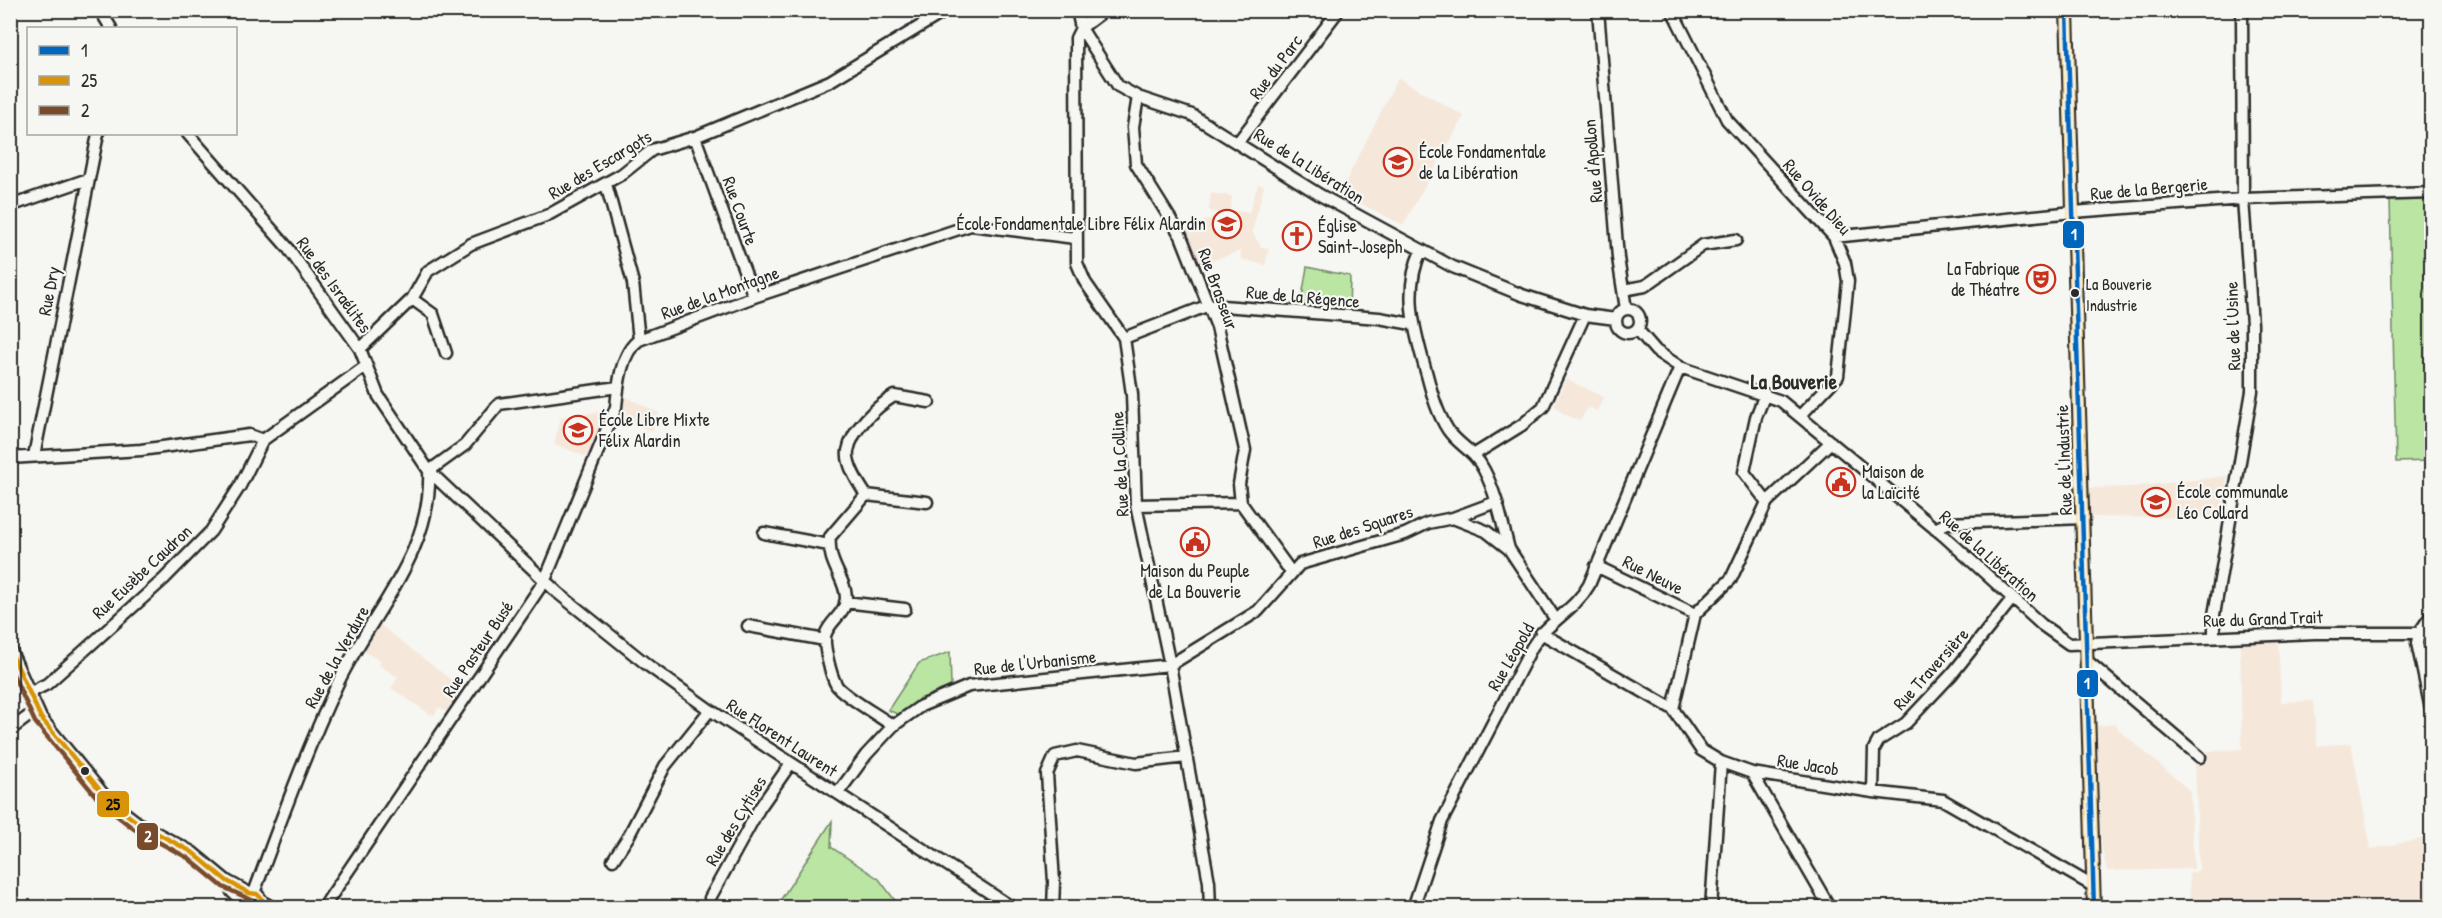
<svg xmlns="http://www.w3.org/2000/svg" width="2442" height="918" font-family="'Patrick Hand',sans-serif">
	<rect width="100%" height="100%" fill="#f6f6f2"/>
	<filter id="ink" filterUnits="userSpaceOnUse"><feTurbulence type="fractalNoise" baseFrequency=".0167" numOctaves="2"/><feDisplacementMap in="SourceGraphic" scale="12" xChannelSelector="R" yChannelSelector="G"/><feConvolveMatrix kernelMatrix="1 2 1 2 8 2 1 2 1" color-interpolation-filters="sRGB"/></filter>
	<g filter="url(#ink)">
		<path fill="#f5e8da" d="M1398,78L1464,116L1403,225L1340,193Z
			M1258,184L1264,186L1252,232L1261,247L1269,248L1265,265L1241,259V251L1198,265L1184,231L1220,214L1209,210L1211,193L1232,196L1230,210L1249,213Z
			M1566,379L1604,397L1597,411L1588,407L1580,421L1564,414L1554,405Z
			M624,396L659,413L652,432L620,417Z
			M607,411L587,457L554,444L561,417Z
			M2228,476L2220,518L2090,517L2088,488L2133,487Z
			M379,624L464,690L450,714L439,707L434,715L430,714L391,688L398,677L379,665L381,661L363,651Z
			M2278,639L2281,702L2313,701L2317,746L2351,743L2371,849L2431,837V907H2190L2189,874L2199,870L2195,761L2209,751L2242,749L2240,640Z
			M2116,724L2119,730L2190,791L2194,869L2107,871L2101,844L2097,726Z"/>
		<path fill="#bae5a3" stroke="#728867" stroke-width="1.5" d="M2431,197V461L2396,462L2390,198Z
			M1307,267L1350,276L1349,313L1300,309Z
			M2419,633H2431V719L2417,651Z
			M950,652L951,686L897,714L888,710L919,663Z
			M832,821L831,847L879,879L900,907H776Z"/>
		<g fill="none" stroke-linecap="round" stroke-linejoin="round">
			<path stroke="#5f8799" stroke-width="3" d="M147,14L153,10"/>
			<g stroke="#2b2b2b" stroke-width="15">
				<path id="minor" d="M100,10L111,28
					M1077,10L1081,28L1118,86L1138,97L1192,115L1320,195L1453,267L1522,295L1585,315L1616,319
					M1105,10L1081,28L1076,38L1077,263L1085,282L1124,338L1132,394L1136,505L1170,665L1209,882L1210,908
					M1598,10L1618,258L1626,309
					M1672,10L1727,120L1834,237L1845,263L1848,281L1838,376L1800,416
					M1138,97L1133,127L1136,164L1181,236L1217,327L1245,450L1239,484L1241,503
					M188,134L288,248L360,349L378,395L429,471L558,593L650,667L710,710L1013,908
					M695,137L754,297
					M1238,142L1339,10
					M606,184L633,283L639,340
					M10,206L88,179
					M1834,237L2073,212L2243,199L2432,193
					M1421,251C1402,292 1415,333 1427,375C1432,394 1437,413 1448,430C1459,446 1474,450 1484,470C1497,495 1502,523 1509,549
					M1623,290L1645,286L1703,245L1736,240
					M412,299L433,314L446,353
					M1616 321a12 12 0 1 1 24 0a12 12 0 1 1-24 0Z
					M1637,329L1656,351L1680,367L1781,401L1944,536L2042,625L2069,644L2315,633H2432
					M1124,338L1209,305L1379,318L1412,324
					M360,349L412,299L428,271L471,244L548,215L622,174L652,150L695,137L830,81L947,10
					M1765,394L1756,417L1744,472L1767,502
					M1475,454L1522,425L1543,407L1585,315
					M34,456L98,134
					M10,458L141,450L249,435L263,440
					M429,471L465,445L499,404L618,387
					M866,495L927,502
					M1241,503L1291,572
					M1136,505L1241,503
					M1453,518L1496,502
					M1935,529L1947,523L2084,518
					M764,533L829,545
					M1596,566L1695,614
					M845,602L905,609
					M2432,614L2419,633L2417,643L2432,714
					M748,626L825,640
					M1541,633L1673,709L1701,750L1721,762L1752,773L1873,792L1943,800L2093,886
					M2214,637V615L2252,391V324L2243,199L2242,10
					M10,649L41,718L108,800L138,823L192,852L227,881L249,893L257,894L263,902L273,908
					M2086,660L2200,757
					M29,693L47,684L164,579L211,531L240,486L263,440L366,366
					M1673,709L1695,614L1731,579L1767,502L1831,442
					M893,726C881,717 844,696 837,686C831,677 822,642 826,633C831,620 846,613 846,598C846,578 827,565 830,537L866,495C859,484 846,465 848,451C852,429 876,407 894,396L929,402
					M10,730L37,710
					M1752,773L1830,908
					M1873,792L1874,749L1879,740L1906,723L1952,674L2012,599
					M838,793L866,755L893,726L921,706L969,686L1170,665L1258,611L1300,564L1405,534L1428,523L1453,518L1486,531L1509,549L1556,620
					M613,860L628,837L665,766L710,710
					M227,881L232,892L242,901
					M254,893C280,823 305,753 337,685C370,614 433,554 429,471
					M710,898L759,809L791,763
					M323,908L545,580L616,407C618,386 621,352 639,340L754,297L971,225L1075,238
					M1053,908L1054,882L1047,774L1055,756L1077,751L1136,763L1186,757
					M1413,908L1442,821L1532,647C1547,622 1575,610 1589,585L1680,367
					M1711,908L1721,762"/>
			</g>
			<g stroke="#2b2b2b" stroke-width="16">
				<path id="major" d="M2067,10L2094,908"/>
			</g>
			<use href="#minor" stroke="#f6f6f2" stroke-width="10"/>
			<use href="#major" stroke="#fede96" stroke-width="12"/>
			<g stroke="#f6f6f2" stroke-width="9">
				<path id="bus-1" d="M2067,10L2094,908"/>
			</g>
			<g stroke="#f6f6f2" stroke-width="9">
				<path id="bus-2" d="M10,650L41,718L108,800L138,823L192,852L227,881L249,893L257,894L262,899L261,908"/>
			</g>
			<g stroke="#f6f6f2" stroke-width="9">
				<path id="bus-3" d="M10,668L35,722L103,805L134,829L188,858L223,887L254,901V907"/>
			</g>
			<use href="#bus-1" stroke="#0065bd" stroke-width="4.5"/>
			<use href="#bus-2" stroke="#d89406" stroke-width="4.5"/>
			<use href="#bus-3" stroke="#7a4b2a" stroke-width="4.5"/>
		</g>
	</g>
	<defs>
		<g id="school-ring" transform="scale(1.5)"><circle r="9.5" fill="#f6f6f2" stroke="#c8321e" stroke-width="1.5"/><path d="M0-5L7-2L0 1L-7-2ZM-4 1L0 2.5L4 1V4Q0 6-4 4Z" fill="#c8321e"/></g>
		<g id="church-ring" transform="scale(1.5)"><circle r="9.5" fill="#f6f6f2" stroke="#c8321e" stroke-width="1.5"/><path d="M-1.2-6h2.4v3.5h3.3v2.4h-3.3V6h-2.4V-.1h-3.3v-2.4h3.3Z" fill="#c8321e"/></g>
		<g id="theatre-ring" transform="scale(1.5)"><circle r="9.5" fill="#f6f6f2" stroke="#c8321e" stroke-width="1.5"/><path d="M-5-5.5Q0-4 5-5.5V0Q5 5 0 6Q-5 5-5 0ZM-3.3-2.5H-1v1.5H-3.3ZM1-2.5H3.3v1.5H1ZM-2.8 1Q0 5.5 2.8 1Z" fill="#c8321e"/></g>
		<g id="civic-ring" transform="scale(1.5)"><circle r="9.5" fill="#f6f6f2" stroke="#c8321e" stroke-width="1.5"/><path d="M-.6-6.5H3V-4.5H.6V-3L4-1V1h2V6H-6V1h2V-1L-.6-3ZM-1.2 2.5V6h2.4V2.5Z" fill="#c8321e"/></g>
	</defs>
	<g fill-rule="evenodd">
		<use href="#school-ring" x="1398" y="162"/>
		<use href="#school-ring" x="1227" y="224"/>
		<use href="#church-ring" x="1297" y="236"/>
		<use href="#theatre-ring" x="2041" y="279"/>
		<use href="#school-ring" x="578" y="430"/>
		<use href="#civic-ring" x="1841" y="482"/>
		<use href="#school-ring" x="2156" y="502"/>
		<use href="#civic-ring" x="1195" y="542"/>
	</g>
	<g fill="#2b2b2b" stroke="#f6f6f2" stroke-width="2">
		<circle cx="2075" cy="293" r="5"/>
		<circle cx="85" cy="771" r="5"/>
	</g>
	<g text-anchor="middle" stroke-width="4.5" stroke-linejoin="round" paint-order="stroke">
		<g font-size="16" fill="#2b2b2b" stroke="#f6f6f2" text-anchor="start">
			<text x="2086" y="290">La Bouverie<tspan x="2086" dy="21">Industrie</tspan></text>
		</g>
		<g font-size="18" fill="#2b2b2b" stroke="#f6f6f2">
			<text transform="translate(1276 67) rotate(-53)" y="6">Rue du Parc</text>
			<text transform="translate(1593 161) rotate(-95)" y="6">Rue d'Apollon</text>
			<text transform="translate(600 165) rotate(-31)" y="6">Rue des Escargots</text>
			<text transform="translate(1309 166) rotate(32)" y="6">Rue de la Libération</text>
			<text transform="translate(2149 189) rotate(-5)" y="6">Rue de la Bergerie</text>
			<text transform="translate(1817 197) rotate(49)" y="6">Rue Ovide Dieu</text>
			<text transform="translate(740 211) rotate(70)" y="6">Rue Courte</text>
			<text transform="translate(334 285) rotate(54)" y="6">Rue des Israélites</text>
			<text transform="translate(1218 289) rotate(70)" y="6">Rue Brasseur</text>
			<text transform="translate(49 291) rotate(-79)" y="6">Rue Dry</text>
			<text transform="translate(720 293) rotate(-20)" y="6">Rue de la Montagne</text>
			<text transform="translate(1303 297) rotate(5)" y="6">Rue de la Régence</text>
			<text transform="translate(2233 326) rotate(-92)" y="6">Rue de l'Usine</text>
			<text transform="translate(2064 460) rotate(-92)" y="6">Rue de l'Industrie</text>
			<text transform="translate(1120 464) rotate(-93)" y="6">Rue de la Colline</text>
			<text transform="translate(1363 527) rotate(-18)" y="6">Rue des Squares</text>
			<text transform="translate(1989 556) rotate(42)" y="6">Rue de la Libération</text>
			<text transform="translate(142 572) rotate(-43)" y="6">Rue Eusèbe Caudron</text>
			<text transform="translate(1653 575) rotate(27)" y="6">Rue Neuve</text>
			<text transform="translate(2263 619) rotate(-2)" y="6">Rue du Grand Trait</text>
			<text transform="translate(478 649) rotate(-56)" y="6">Rue Pasteur Busé</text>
			<text transform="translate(337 657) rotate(-61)" y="6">Rue de la Verdure</text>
			<text transform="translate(1511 657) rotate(-60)" y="6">Rue Léopold</text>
			<text transform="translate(1035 663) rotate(-6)" y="6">Rue de l'Urbanisme</text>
			<text transform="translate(1931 669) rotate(-48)" y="6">Rue Traversière</text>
			<text transform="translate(782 738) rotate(33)" y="6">Rue Florent Laurent</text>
			<text transform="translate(1808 765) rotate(9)" y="6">Rue Jacob</text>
			<text transform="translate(736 821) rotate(-59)" y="6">Rue des Cytises</text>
		</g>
		<g font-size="18" fill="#2b2b2b" stroke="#f6f6f2" text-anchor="start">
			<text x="1419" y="158">École Fondamentale<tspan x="1419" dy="21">de la Libération</tspan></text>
			<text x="1206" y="230" text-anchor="end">École Fondamentale Libre Félix Alardin</text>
			<text x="1318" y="232">Église<tspan x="1318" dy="21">Saint-Joseph</tspan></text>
			<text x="2020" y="275" text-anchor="end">La Fabrique<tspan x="2020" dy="21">de Théatre</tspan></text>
			<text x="599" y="426">École Libre Mixte<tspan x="599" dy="21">Félix Alardin</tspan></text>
			<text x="1862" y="478">Maison de<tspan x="1862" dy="21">la Laïcité</tspan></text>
			<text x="2177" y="498">École communale<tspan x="2177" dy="21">Léo Collard</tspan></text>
			<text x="1195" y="577" text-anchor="middle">Maison du Peuple<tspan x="1195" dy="21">de La Bouverie</tspan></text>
		</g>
		<g font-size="21" font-weight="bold" fill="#2b2b2b" stroke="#f6f6f2">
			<text x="1794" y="389">La Bouverie</text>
		</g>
	</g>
	<g stroke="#f6f6f2" stroke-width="2">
		<rect x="2062" y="220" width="23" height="29" rx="6" fill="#0065bd"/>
		<rect x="2076" y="669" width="23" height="29" rx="6" fill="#0065bd"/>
		<rect x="96" y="790" width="34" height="28" rx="6" fill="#d89406"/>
		<rect x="136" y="822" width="23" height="29" rx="6" fill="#7a4b2a"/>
	</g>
	<g font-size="16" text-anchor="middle" font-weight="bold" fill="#fff">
		<text x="2074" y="240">1</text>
		<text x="2087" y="689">1</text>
		<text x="148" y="842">2</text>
	</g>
	<g font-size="16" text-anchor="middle" font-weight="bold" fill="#111">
		<text x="113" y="810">25</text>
	</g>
	<rect width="2442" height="918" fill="none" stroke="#f6f6f2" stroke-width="36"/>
	<rect x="18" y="18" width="2406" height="882" fill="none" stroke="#2b2b2b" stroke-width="2" filter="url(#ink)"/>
	<rect x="27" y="27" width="210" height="108" fill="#f6f6f2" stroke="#a5a5a2" stroke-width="1.5"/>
	<rect x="39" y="46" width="30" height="9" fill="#0065bd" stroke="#a5a5a2" stroke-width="1.5"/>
	<text x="81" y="57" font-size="18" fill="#2b2b2b">1</text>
	<rect x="39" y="76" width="30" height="9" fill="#d89406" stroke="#a5a5a2" stroke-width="1.5"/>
	<text x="81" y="87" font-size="18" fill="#2b2b2b">25</text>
	<rect x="39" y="106" width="30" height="9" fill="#7a4b2a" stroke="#a5a5a2" stroke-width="1.5"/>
	<text x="81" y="117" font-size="18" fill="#2b2b2b">2</text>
</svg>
